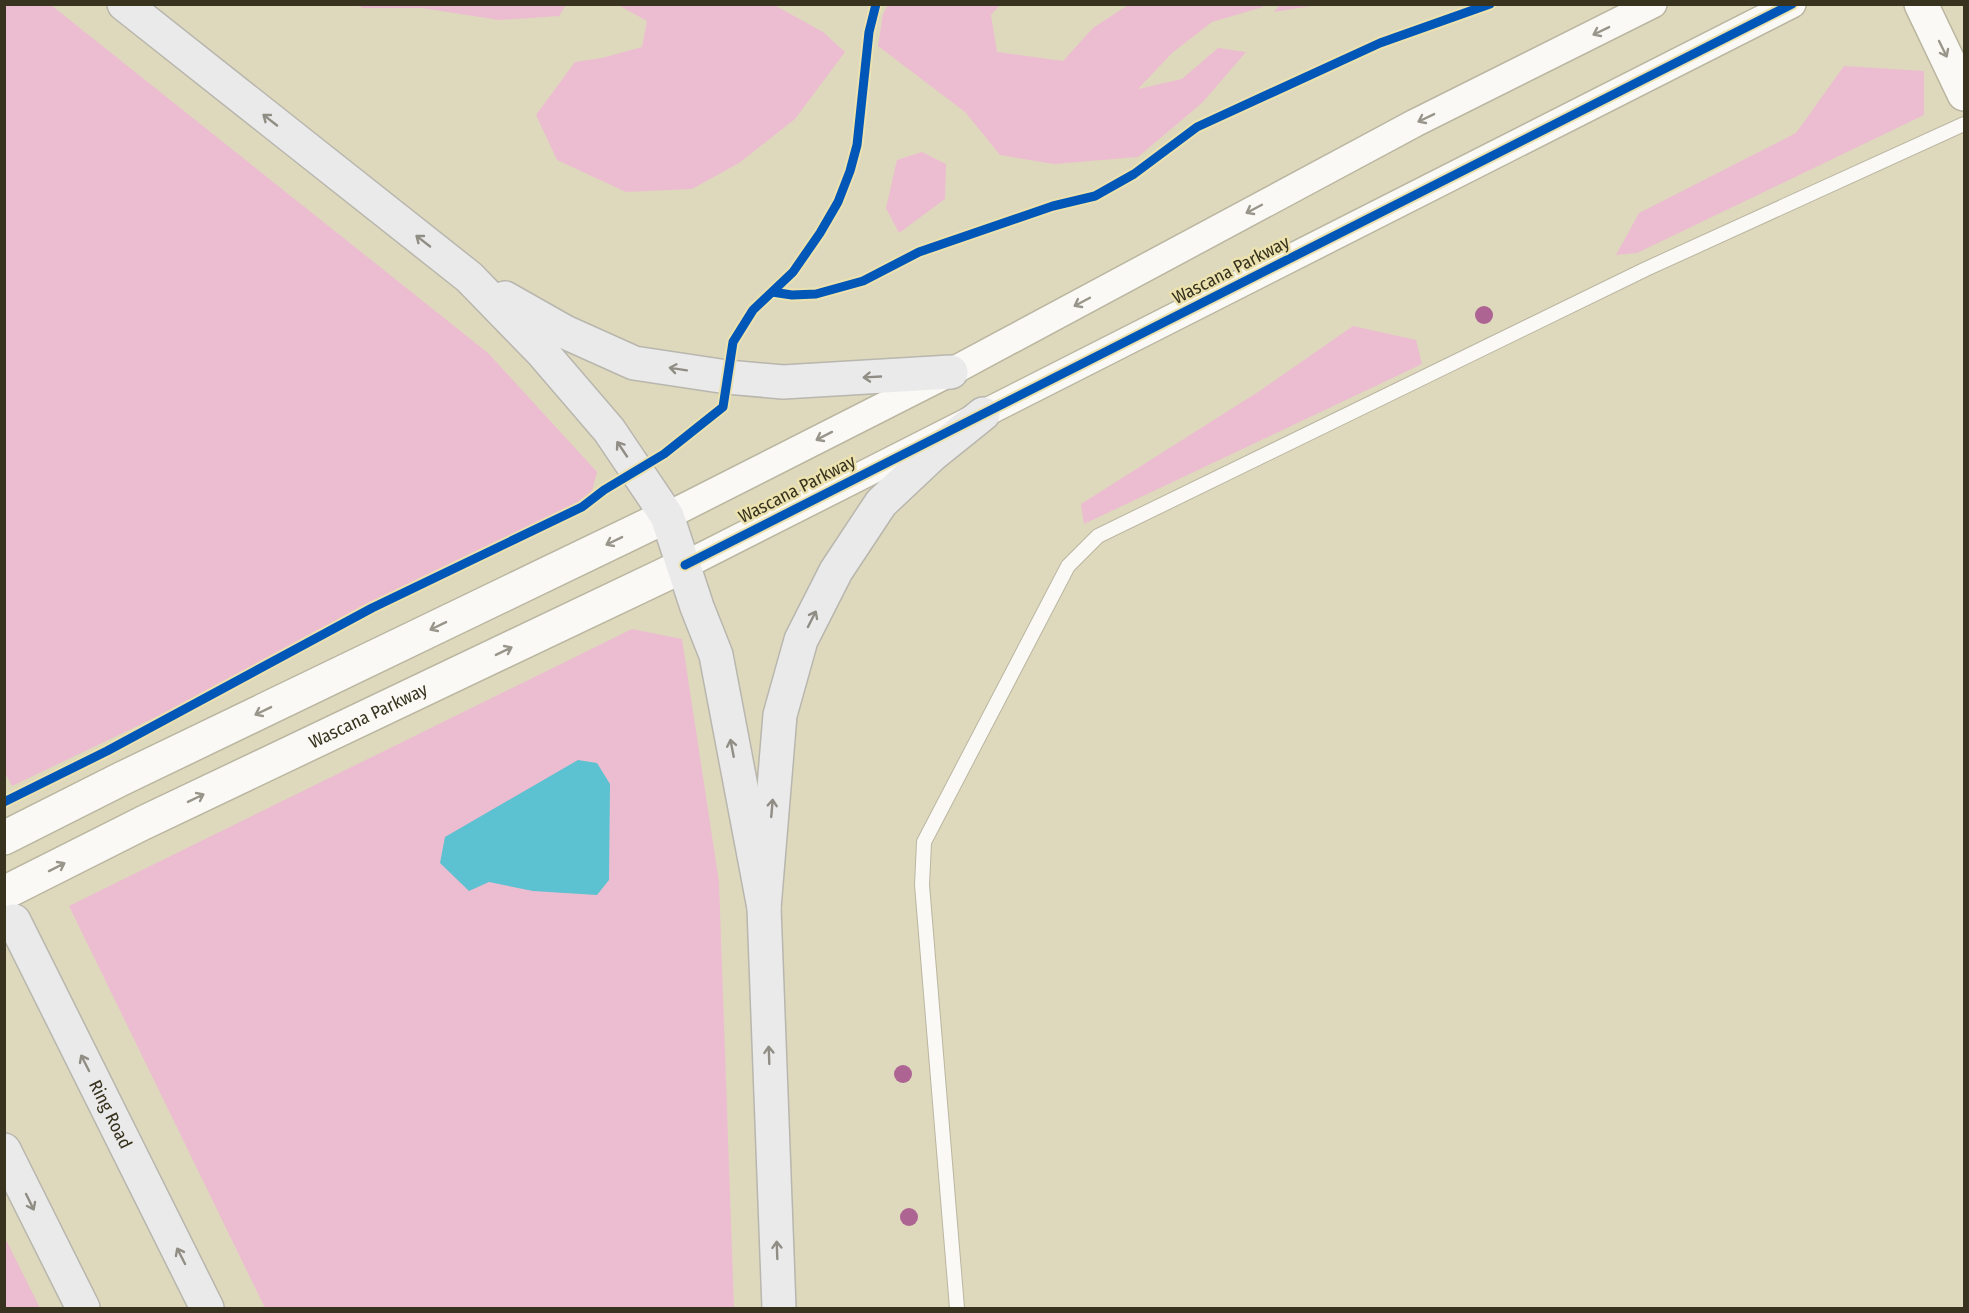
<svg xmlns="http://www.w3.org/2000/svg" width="1969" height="1313" font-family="'Fira Sans Condensed',sans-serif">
	<rect width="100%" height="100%" fill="#ded9bd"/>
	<path fill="#ecbdd0" d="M5,4L51,5L488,353L597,472L587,511L12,786L4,771Z
		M356,5L566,4V5L559,16L499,20L422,8H363Z
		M618,5H774L823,32L845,52L795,119L739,163L692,189L626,192L557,160L536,115L575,62L602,58L642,47L647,21Z
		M888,5H1000L991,15L997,52L1063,61L1093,28L1128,5H1265L1263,7L1212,22L1172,53L1138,89L1182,79L1218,48L1246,52L1202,103L1138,157L1054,164L1000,155L965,112L878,46L883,14Z
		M1280,5V4L1318,5L1274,12Z
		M1844,66L1924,71V115L1637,253L1616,255L1639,213L1796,133Z
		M922,152L946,164L945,199L899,233L886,208L897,160Z
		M1353,326L1416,340L1422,364L1084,524L1081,504L1258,392Z
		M632,629L682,639L719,882L734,1308H265L69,906Z
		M4,1238H5L40,1308H5Z"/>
	<path fill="#5cc1d0" d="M578,760L597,763L610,784L609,880L597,895L533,891L489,882L469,891L440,863L445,837Z"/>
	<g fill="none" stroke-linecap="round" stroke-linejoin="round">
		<g stroke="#bab6a0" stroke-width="16">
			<path id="service" d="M957,1308L922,885L924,842L1068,566L1098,536L1646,269L1964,124"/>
		</g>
		<g stroke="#bab6a0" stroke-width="30">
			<path id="minor" d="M667,516L951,372L1415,123L1653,4
				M685,565L1792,4"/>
		</g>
		<g stroke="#bab6a0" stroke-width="36">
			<path id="tertiary" d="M1921,4L1964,94"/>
		</g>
		<g stroke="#bab6a0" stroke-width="36">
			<g id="secondary">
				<path d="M4,838L121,779L667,516"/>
				<path id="s1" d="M4,893L143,823L685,565"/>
			</g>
		</g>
		<g stroke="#b8b6ad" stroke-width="36">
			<g id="motorway">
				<path d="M124,4L469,277L542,352L609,430L667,516L697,607L716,655L764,908"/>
				<path d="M505,298L565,332L634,363L727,377L783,382L951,372"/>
				<path id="s2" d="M14,921L207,1308"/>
				<path d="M4,1150L83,1308"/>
				<path d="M779,1308L764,908L780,715L801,640L836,571L881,503L932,455L983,414"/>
			</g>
		</g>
		<use href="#service" stroke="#faf9f5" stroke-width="14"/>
		<use href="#minor" stroke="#faf9f5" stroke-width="27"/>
		<use href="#tertiary" stroke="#faf9f5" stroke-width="33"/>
		<use href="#secondary" stroke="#faf9f5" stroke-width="33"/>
		<use href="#motorway" stroke="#eaeaeb" stroke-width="33"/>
		<g stroke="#ece2af" stroke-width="13">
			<path id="cycleway" d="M772,292L792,295L816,294L863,281L919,252L1053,206L1095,196L1134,174L1197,127L1380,43L1490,4
				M685,565L1792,4
				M4,802L107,751L372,608L582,507L604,490L664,454L723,407L733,342L753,310L793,272L820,233L838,202L850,171L857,145L869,32L876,4"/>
		</g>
		<use href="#cycleway" stroke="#0057b8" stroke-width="9"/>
	</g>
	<g fill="#ae6493">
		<circle cx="1484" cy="315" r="9"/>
		<circle cx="903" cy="1074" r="9"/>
		<circle cx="909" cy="1217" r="9"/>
	</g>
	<defs><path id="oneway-shaft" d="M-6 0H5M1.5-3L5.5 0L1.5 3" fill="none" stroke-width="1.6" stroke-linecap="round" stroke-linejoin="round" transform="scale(1.5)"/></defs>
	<g stroke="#98968a">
		<use href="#oneway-shaft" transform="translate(1601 31) rotate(154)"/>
		<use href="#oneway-shaft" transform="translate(1943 49) rotate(64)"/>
		<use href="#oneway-shaft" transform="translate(1426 118) rotate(154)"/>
		<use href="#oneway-shaft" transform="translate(1254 209) rotate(152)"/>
		<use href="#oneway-shaft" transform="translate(1082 302) rotate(152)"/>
		<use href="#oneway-shaft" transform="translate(824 436) rotate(153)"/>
		<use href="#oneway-shaft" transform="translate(614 541) rotate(154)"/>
		<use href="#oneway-shaft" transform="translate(438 626) rotate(154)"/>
		<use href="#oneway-shaft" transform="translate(504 651) rotate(-26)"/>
		<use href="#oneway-shaft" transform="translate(263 711) rotate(154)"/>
		<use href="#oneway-shaft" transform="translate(196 798) rotate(-26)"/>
		<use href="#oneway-shaft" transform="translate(57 867) rotate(-27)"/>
	</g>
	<g stroke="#908e84">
		<use href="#oneway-shaft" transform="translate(270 120) rotate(-142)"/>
		<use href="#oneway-shaft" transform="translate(423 241) rotate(-142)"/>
		<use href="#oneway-shaft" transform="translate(678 369) rotate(-171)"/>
		<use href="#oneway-shaft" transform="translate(872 377) rotate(177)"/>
		<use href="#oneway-shaft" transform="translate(622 449) rotate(-124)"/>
		<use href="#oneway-shaft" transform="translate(812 619) rotate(-63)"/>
		<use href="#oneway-shaft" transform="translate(732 748) rotate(-101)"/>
		<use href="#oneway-shaft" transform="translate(772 808) rotate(-85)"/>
		<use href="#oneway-shaft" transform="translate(769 1055) rotate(-92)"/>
		<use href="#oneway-shaft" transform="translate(85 1063) rotate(-117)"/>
		<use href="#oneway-shaft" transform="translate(30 1202) rotate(64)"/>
		<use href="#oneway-shaft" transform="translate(777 1250) rotate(-92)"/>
		<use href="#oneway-shaft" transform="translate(181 1256) rotate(-117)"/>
	</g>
	<g text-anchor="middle" stroke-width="5" stroke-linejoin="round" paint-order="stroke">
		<g font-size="18" fill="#37331e" stroke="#ece2af">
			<text transform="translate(1231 270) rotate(-27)" y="6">Wascana Parkway</text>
			<text transform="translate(797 489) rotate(-27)" y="6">Wascana Parkway</text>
			<text dy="6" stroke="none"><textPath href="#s1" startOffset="405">Wascana Parkway</textPath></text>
			<text dy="6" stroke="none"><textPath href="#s2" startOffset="216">Ring Road</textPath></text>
		</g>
	</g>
	<rect width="1969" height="1313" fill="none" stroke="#37331e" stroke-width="12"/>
</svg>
